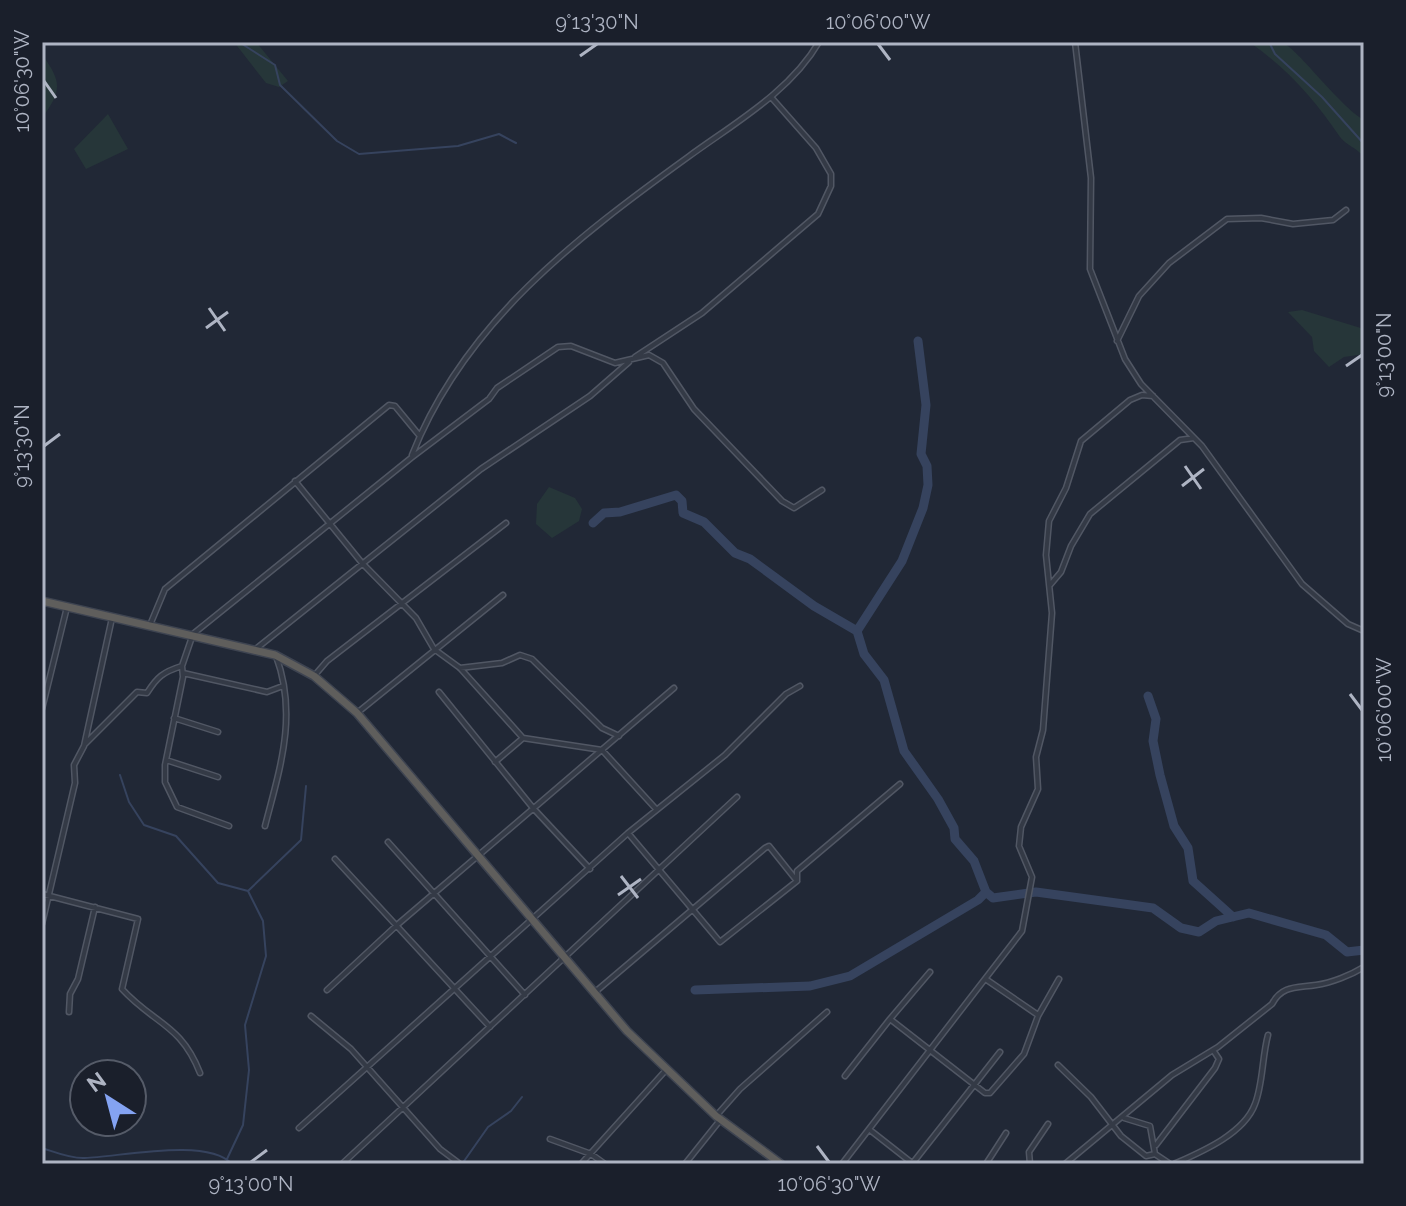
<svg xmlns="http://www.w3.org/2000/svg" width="1406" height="1206" font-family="Raleway,sans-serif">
	<rect width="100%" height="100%" fill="#212836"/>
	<path fill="#263639" d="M234,42H256L288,81L279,87L266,83Z
		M1249,42C1259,42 1271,40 1281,42C1295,45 1339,106 1364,120V157C1357,148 1346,145 1340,137C1315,100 1287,68 1249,42Z
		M42,54C62,83 62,90 42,118Z
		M108,114L128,149L86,169L74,149Z
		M1302,310L1364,329V354L1344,357L1329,367L1314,351L1312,337L1288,312Z
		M549,487L575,498L582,509L579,521L552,538L536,524L537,504Z"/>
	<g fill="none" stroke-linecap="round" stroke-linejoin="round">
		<path stroke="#36435e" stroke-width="2" d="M239,42L275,65L280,85L337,141L359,154L458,146L499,134L516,143
			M1269,42L1275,54L1322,97L1364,144
			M120,775L129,802L144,825L176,836L218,883L248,891L263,921L266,956L245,1025L249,1070L243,1125L227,1159
			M248,891L301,840L306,786
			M42,1148C55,1152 71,1159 85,1158C119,1157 207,1137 232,1164
			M462,1164L488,1127L511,1111L522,1097"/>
		<path stroke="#36435e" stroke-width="9" d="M593,523L604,513L620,512L676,495L682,501L683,513L704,522L735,553L750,559L814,606L857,631L864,654L884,680L904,751L938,799L954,828L955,839L974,861L986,892L993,898L1036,892L1153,908L1181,928L1199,932L1216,921L1249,913L1326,935L1347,952L1364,950
			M857,631L902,561L923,508L928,485L927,466L921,454L926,405L918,341
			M1148,696L1156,719L1153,741L1160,775L1174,826L1188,848L1193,881L1233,917
			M695,990L810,986L850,976L978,900L986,892"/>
		<g stroke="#515764" stroke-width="7">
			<path id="minor" d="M1075,42L1091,178L1090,269L1125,359L1141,384L1202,446L1302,584L1348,624L1364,631
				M1117,341L1139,296L1169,263L1227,219L1261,218L1293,224L1333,220L1346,210
				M635,357L702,313L818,214L831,186V174L816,148L771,97
				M412,455C464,323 576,238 688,157C733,124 790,92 819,42
				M295,481L362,563L416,618L434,649L460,668L523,738L602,750L656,809
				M1050,585L1061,572L1071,546L1090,514L1180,440L1194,438
				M150,625L165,589L389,405L395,406L419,435
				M257,648L481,469L590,396L629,362
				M460,668L502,663L520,655L532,659L602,728L619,736
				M183,673L267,692L283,686
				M314,676L327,661L506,523
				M439,692L533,808L590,869
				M42,709L67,607
				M357,713L503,595
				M174,718L218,732
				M85,744L137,692L147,693C157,677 163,672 182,666
				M166,760L218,777
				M495,762L523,738
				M229,826L177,807L165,782V765L183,677L182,666L193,634L411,458L489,399L497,388L558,347L571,346L615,363L649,355L663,363L694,409L782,501L794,508L822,490
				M265,826C280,768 298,715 276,656
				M628,833L720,942L797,881V871L900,784
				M388,842L525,995
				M335,859L490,1027
				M42,894L138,919L122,989C154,1024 181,1024 200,1073
				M42,924L75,783L74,765L84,746L112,618
				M930,972L890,1019L985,1093H990L1024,1054L1038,1016L1059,979
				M987,980L1038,1015
				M327,990L397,925L674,688
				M594,993L765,848L769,846L797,881
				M69,1012L70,994L78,979L95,907
				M311,1016L351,1049L440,1149L460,1164
				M1058,1065L1091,1097L1121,1136L1146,1156L1155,1154L1170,1164
				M845,1076L890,1019
				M716,1116L740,1089L827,1012
				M1124,1118L1150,1126L1155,1154
				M299,1128L628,833L725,755L786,694L800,686
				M870,1130L912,1163
				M550,1139L591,1154L605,1164
				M1156,1145L1215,1068L1219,1059L1213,1050
				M342,1164L737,797
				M581,1164L666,1070
				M685,1164L721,1119
				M842,1164L1022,931L1032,877L1019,846L1021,827L1038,789L1036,757L1043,730L1052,613L1046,555L1049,521L1066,488L1081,441L1130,400L1142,395L1153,396
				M912,1164L1000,1052
				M986,1164L1006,1133
				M1030,1164L1029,1152L1048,1124
				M1065,1164L1172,1075L1218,1047L1272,1004C1282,985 1297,988 1316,985C1331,983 1351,975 1364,967
				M1174,1164C1201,1152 1244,1134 1255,1104C1263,1084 1262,1057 1268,1035"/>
		</g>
		<g stroke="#3e4451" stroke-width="10">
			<path id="trunk" d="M42,601L275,655L314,676L357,713L627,1031L716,1116L781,1164"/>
		</g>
		<use href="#minor" stroke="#343a46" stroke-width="4"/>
		<use href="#trunk" stroke="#5f5e5c" stroke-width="7"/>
	</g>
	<path fill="none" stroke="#aeb4c3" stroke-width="3" d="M878,44L890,60M580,56L597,44M44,81L56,98M209,308L225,331M206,328L228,312M1346,366L1362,355M44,446L60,434M1185,466L1201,489M1182,486L1204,469M1350,694L1362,710M621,876L638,898M618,895L641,879M817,1146L829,1162M251,1162L267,1150"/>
	<rect width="1406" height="1206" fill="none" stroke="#1a1f2b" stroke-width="88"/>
	<g transform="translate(108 1098) rotate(324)"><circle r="38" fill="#1a1f2b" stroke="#555b68" stroke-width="2"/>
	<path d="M0-6L14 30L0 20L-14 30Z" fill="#84a3f2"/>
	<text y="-12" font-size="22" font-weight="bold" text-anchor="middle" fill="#aeb4c3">N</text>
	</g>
	<rect x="44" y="44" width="1318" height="1118" fill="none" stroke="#aeb4c3" stroke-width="3"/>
	<g font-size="20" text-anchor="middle" fill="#aeb4c3">
		<text x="597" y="29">9°13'30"N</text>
		<text x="878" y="29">10°06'00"W</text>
		<text transform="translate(22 81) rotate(-90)" y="7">10°06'30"W</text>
		<text transform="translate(1384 355) rotate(-90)" y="7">9°13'00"N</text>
		<text transform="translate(22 446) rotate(-90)" y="7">9°13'30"N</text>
		<text transform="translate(1384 710) rotate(-90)" y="7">10°06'00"W</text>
		<text x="251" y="1191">9°13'00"N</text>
		<text x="829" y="1191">10°06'30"W</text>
	</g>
</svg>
